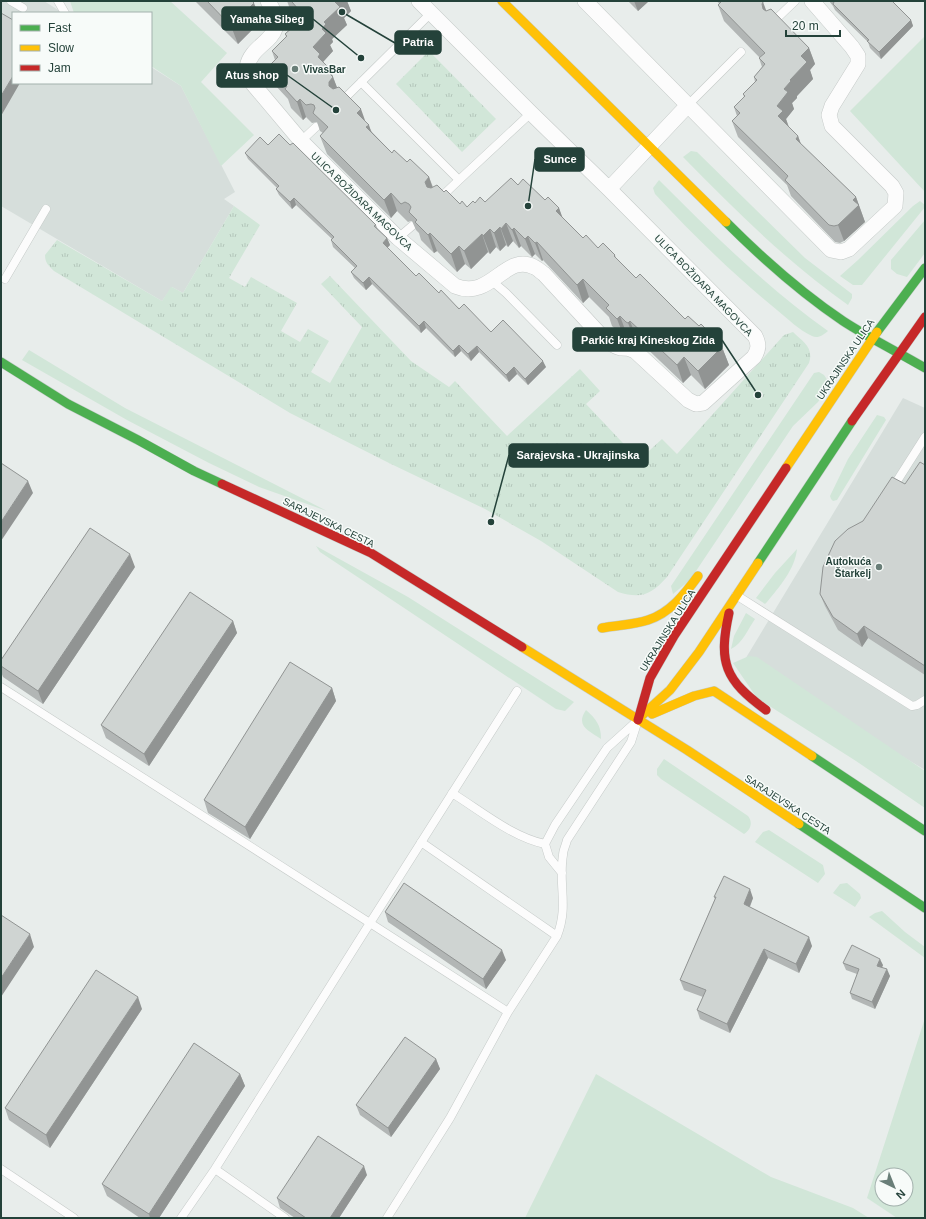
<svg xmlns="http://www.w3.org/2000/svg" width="926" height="1219" font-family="Arial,sans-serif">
	<defs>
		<pattern id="park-tufts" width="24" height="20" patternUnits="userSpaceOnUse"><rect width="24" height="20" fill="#d1e6d8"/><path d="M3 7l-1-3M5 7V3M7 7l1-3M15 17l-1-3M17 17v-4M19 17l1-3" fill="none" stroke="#b3c6ba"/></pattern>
	</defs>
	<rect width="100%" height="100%" fill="#e8edeb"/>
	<path fill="#d6dedb" d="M1,1H44L63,13H13V83H151V67L181,86L235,192L224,199L234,206L183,293L172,287L162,301L1,206Z
		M903,398L925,408V770L744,661Z"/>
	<path fill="#d1e6d8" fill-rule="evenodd" d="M70,1H170L227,53L201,82L254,135L221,166L181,86L151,66V13H74Z
		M925,36V192L850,111Z
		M691,151L697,152L805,258L852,294V298L848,305C787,262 735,210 683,157Z
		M659,180C713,234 766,287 828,331C823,335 818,339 812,336C799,330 788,319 777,310C734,275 693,235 655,194L653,188Z
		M920,201L925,205V207L862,285H853L840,276L858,260L913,206Z
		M925,220V253L907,277L897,274L891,269V260Z
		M29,350L125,408L327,511L259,487L209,463L127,420L22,360Z
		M819,372L824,375L830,384L818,402L793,426L690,580L673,594L671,586L814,373Z
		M877,415L884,417L886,420L837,500L833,501L831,499L830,496L848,459Z
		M316,546L408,597L574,702L565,711L556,709L320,552Z
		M797,549C795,569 780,586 767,602L765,604L756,598L775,573Z
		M746,613L755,619C748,629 743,643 731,649L734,636Z
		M749,656L757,657L925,771V808L856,761L757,698L733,663Z
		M586,710C596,719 601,725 601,739C589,731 575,726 586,710Z
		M664,759L748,816C753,822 751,830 744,834L661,779L657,775V769Z
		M769,830L823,865L825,874L818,883L755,842L763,832Z
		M847,883L860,894L861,898L855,907L833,893L840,884Z
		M882,911L905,932L925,947V958L869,917L875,913Z
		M925,1018V1218H897L867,1198ZM882,1175H906V1199H882Z
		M596,1074L771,1177L853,1208L869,1218H525Z"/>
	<path fill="url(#park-tufts)" d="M429,51L496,119L462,152L396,84Z
		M234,206L260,225L229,278L245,287L251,277L297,303L281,331L300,342L308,329L329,341L311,372L330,383L362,327L321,284L330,276L411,361L449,387L455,381L507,436L580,369L600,391L586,404L639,460L662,439L677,454L784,335L793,332C803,342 814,347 809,363L667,577C651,595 641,599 618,592L541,541L485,509L389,463L290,413L54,271C49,266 45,263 45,255L57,240L162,301L171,287H172L183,293Z"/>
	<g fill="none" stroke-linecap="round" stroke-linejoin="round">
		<g stroke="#c5cac8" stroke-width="9">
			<path id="lane" d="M11,1L23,8
				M58,1L65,13
				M773,22L795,1
				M361,82L459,180L531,113
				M341,102L431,13
				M688,105L741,52
				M301,141L316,127
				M439,199L459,180
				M398,238L412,226
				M5,279L46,209
				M492,281L506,293L557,345
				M897,481L925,437
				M736,595L912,706L917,705L925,700
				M1,687L370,923L517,691
				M452,793C481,811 512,837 545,844
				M421,842L557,936
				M562,873L549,857L545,844L555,825L607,748L637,721
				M1,1169L74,1218
				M215,1169L285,1218
				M181,1218L215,1169L370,923L508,1012
				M387,1218L450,1118L508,1012L557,936C569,906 558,884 563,855C563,850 566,845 567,840L631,742L638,720"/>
		</g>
		<g stroke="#c5cac8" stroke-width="16">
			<path id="street" d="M268,1C293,41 252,39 247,67C246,73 250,79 253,84L301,141L398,238L455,286C491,301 505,252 534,267C537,268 541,272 544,274L605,340C610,343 615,347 621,348C627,348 629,348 635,351L688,400L696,404L703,403L754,357C759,349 759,344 755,336L609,189L531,113L419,1
				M585,1L831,250L841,252L849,249L895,206L896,193L892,186L832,126L829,115L832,106L858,64V56L852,47L812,1
				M609,189L688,105"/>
		</g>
		<g stroke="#c3cbc8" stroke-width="10">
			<path id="fast" d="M726,222C762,258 800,292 843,321C869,338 898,352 925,368
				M877,332L925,268
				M1,362L68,404L138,440L194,471L222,484
				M758,563L852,421
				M812,756L925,831
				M799,824L925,908"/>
		</g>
		<g stroke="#c3cbc8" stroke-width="10">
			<path id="slow" d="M502,1L726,222
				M786,468L877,332
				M602,628C617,625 633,625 648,620C670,613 685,594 698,576
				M522,647L687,750L799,824
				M652,714L694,696L714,691L812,756
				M638,719L670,690L699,652L758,563"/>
		</g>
		<g stroke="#c3cbc8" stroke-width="10">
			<path id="jam" d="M852,421L925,317
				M222,484L371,553L522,647
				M729,613C718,663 725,680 766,710
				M638,720L650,678L674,636L786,468"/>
		</g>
		<use href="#lane" stroke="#fcfcfc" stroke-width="8"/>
		<use href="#street" stroke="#fcfcfc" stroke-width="15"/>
		<use href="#fast" stroke="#4caf50" stroke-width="9"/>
		<use href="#slow" stroke="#ffc107" stroke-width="9"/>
		<use href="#jam" stroke="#c62828" stroke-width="9"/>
	</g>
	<path fill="#b2b6b5" d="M195,1H252L261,21L238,44Z
		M287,1H347L351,11L344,18L347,25L332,39L333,42L330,45L333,51L323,62L330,69L337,88L365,121L372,132L392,153L429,177L433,187L444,192L460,204L467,207L475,203L485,202L518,185L559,208L562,218L583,238L598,248L615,255L616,258L636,278L685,319L699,326L716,339L717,342L722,347L729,365L705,389L691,375L683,383L637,339L635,341L632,340L627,335L624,337L612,326L609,317L589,297L583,303L543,260L542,261L535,254L532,257L521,246L519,248L513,241L508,247L506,245L500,251L496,247L490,254L488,252L471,269L465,264L457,272L437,251L434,253L421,240L419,233L416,230L412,221H411L408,222L397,211L391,218L327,154L320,136L323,133L320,131L317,122L312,123L306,117L303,120L291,108L288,99L275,85L268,67L275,60L272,51L286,37L285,34L291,28L289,23L294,17L293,16L295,14L290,9Z
		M628,1H649L638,11Z
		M716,1H762L766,11L809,48L815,64L810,70L813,79L797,96V98L792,103L794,109L786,119L789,127L798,136L801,144L856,197L865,222L844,241L840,243L835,242L791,196L787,185L738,137L732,121L737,116L734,107L744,97L743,94L755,82L754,77L762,67L759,58H760L724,21L718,5L719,3Z
		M829,1H892L911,20L913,26L881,59L870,48L868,42L835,10L833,6Z
		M268,145H290L376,225L378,230L387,238L390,245L387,248L416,276L491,332L546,367L528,385L517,374L509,382L479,352L471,361L461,351L455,357L426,328L421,333L372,284L366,290L354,278L351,272L355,268L333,247L331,240L332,239L296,205L292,209L279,195L276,189L277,188L248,159L245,153Z
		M925,465V675L868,638L862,647L838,630L825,606L820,594L863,521L905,484Z
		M135,567L43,704L3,677L1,672V660Z
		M233,621L237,633L149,766L106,738L101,725Z
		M332,688L336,701L250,839L208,813L204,800Z
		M714,897L753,898L750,907L812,946L799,973L768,958L730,1033L700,1019L697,1010L703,997L684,990L680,980L715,899Z
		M385,912L506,960L486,989L388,922Z
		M843,963L883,965L882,967L890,976L875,1009L852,999L850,993L857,974L846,970Z
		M142,1009L50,1148L9,1120L5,1108Z
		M436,1059L440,1069L391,1137L360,1115L356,1105Z
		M240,1074L245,1086L159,1218H140L107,1196L102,1184Z
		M367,1175L339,1218H295L280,1208L277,1198Z"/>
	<path fill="#919493" d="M337,1H347L351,11L344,18L347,25L332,39L333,42L330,45L333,51L323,62L324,75L313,47L324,22Z
		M634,1H649L638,11Z
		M763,2L769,18L763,9L762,4Z
		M254,3L261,21L238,44L231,26Z
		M911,20L913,26L881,59L879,52Z
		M809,48L815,64L810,70L813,79L797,96V98L792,103L794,109L786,119L789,128L778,116L777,106L784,89L790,80L801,56Z
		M330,69L333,77L340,95L329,86L327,71Z
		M13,76V83H20L1,116V96Z
		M300,99L306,117L303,120L297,102Z
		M361,109L367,126L369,125L375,143L357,113Z
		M798,136L804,153L796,139Z
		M429,177L435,195L432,200L425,182Z
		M391,193L397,211L391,218L384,200Z
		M856,197L865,222L844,241L838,225L853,200Z
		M294,198L296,205L292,209L290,202Z
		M559,208L566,227L556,211Z
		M506,223L513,241L508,247L501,229Z
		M500,227L506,245L500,251L494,233Z
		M514,228L521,246L519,248L512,230Z
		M490,229L496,247L490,254L483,236Z
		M430,233L437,251L434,253L428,235Z
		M482,234L488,252L471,269L464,251Z
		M528,236L535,254L532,257L525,239Z
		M387,238L390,245L385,250L383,243Z
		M537,242L543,260L542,261L535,243Z
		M459,246L465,264L457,272L451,254Z
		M369,277L372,284L366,290L363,283Z
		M583,279L589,297L583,303L577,285Z
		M620,316L627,335L624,337L617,319Z
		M424,321L426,328L421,333L419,326Z
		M630,321L637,339L635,341L628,323Z
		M716,339L720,349L722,347L729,365L705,389L698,371L715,340Z
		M459,345L461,351L455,357L453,351Z
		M477,346L479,352L471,361L468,354Z
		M684,357L691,375L683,383L677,365Z
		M543,361L546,367L528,385L525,379Z
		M514,367L517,374L509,382L506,375Z
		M28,481L33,493L1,541V522Z
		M130,554L135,567L43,704L38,691Z
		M233,621L237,633L149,766L144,754Z
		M864,626L868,638L862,647L857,634Z
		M332,688L336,701L250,839L245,827Z
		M750,889L753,898L747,913L744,904Z
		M30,934L34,947L1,997V978Z
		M809,937L812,946L799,973L796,964Z
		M764,949L768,958L730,1033L727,1024Z
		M502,950L506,960L486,989L483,979Z
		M880,959L883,965L880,972L877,966Z
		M887,969L890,976L875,1009L872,1002Z
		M138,997L142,1009L50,1148L46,1135Z
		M436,1059L440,1069L391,1137L388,1128Z
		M240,1074L245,1086L159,1218H150L149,1214Z
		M364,1166L367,1175L339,1218H330Z"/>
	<path fill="#cfd4d2" stroke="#919493" d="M207,1H252L254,3L231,26Z
		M293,1H337L335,2L340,7L324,22L326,24L322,29L326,33L313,47L320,54L318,57L330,69L327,71L333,77L329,82V86L333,89L339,87L361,109L357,113L369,125L366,127L392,153L394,150L407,162L410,159L429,177L425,182L427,187L431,188L437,185L444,192L446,190L460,204L462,201L467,207L473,201L475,203L480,197L485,202L511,178L518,185L523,179L545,200L548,197L559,208L556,211L583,238L586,235L598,248L603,243L615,255L614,256L636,278L640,274L685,319L688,316L699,326L701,324L716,339L715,340L722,347L698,371L684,357L677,365L630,321L628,323L626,322L620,316L617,319L606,308L609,305L583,279L577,285L537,242L535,243L528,236L525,239L514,228L512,230L506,223L501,229L500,227L494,233L490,229L483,236L482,234L464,251L459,246L451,254L430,233L428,235L415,222L417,220L409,212L411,207L409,204L405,202L401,204L391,193L384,200L320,136L328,127L313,113L315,108L314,105L311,104L306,105L300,99L297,102L285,89L287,86L268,67L278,57L272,51L287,36L285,34L293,27L289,23L294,17L293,16L299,10L292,2Z
		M722,1H762L763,2L762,4L763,9L766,11L771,9L809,48L801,56L807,62L790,80L791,81L784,89L788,92L777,106L783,111L778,116L798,136L796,139L856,197L853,200L859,205L838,225L834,226L829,225L785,180L788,176L732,121L740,113L734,107L745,96L743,94L757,80L754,77L765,64L759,58L765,53L718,5Z
		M833,1H892L911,20L879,52L867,41L869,40L833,4L834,2Z
		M1,13L13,20V76L1,96Z
		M279,134L290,145L293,143L376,225L374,226L387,238L383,243L416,276L419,273L439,293L441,290L459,309L464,304L491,332L503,320L543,361L525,379L514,367L506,375L477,346L468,354L459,345L453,351L424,321L419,326L369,277L363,283L351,272L357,266L331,240L334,237L294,198L290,202L276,189L279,186L245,153L260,137L268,145Z
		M920,462L925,465V666L864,626L857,634L833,617L820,594L823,567L835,541L848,529L863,521L892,477L905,484Z
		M1,463L28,481L1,522Z
		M90,528L130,554L38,691L1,666V660Z
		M190,592L233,621L144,754L101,725Z
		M290,662L332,688L245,827L204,800Z
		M724,876L750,889L744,904L809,937L796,964L764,949L727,1024L697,1010L706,990L680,980L716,897H714Z
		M404,883L502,950L483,979L385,912Z
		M1,915L30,934L1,978Z
		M852,945L880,959L877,966L887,969L872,1002L850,993L859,969L843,963Z
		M96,970L138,997L46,1135L5,1108Z
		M405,1037L436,1059L388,1128L356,1105Z
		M194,1043L240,1074L149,1214L102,1184Z
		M318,1136L364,1166L330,1218H306L277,1198Z"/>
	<g fill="#697e78" stroke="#f7fbf9" stroke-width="1.5">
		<circle cx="295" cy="69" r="4"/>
		<circle cx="879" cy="567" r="4"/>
	</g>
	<g text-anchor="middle" stroke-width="3" stroke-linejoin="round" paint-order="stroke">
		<g font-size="10" font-weight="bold" fill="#24423a" stroke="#f7fbf9" text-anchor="start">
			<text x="303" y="73">VivasBar</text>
			<text x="871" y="565" text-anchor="end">Autokuća<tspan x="871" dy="12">Štarkelj</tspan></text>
		</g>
		<g font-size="10" fill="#24423a" stroke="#f7fbf9">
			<text transform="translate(362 201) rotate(44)" y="4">ULICA BOŽIDARA MAGOVCA</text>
			<text transform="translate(704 285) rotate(46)" y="4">ULICA BOŽIDARA MAGOVCA</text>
			<text transform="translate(845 359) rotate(-56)" y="4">UKRAJINSKA ULICA</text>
			<text transform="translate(329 522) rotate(26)" y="4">SARAJEVSKA CESTA</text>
			<text transform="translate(667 630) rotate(-58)" y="4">UKRAJINSKA ULICA</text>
			<text transform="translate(788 804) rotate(33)" y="4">SARAJEVSKA CESTA</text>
		</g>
	</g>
	<path fill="none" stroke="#24423a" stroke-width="1.5" d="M361 58L313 19M342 12L395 43M336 110L287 75M528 206L535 159M758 395L722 340M491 522L509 455"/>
	<g fill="#24423a" stroke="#f7fbf9" stroke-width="1.5">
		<circle cx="361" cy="58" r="4"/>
		<circle cx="342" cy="12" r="4"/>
		<circle cx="336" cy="110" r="4"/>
		<circle cx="528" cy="206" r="4"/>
		<circle cx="758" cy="395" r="4"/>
		<circle cx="491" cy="522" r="4"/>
	</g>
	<g fill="#24423a" stroke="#24423a" stroke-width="1.5">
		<rect x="222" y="7" width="91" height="23" rx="4"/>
		<rect x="395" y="31" width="46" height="23" rx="4"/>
		<rect x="217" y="64" width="70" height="23" rx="4"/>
		<rect x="535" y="148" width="49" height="23" rx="4"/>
		<rect x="573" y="328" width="149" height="23" rx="4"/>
		<rect x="509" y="444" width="139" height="23" rx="4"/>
	</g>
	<g font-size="11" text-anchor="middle" font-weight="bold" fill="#fff">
		<text x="267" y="23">Yamaha Sibeg</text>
		<text x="418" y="46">Patria</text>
		<text x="252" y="79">Atus shop</text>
		<text x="560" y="163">Sunce</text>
		<text x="648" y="344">Parkić kraj Kineskog Zida</text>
		<text x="578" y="459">Sarajevska - Ukrajinska</text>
	</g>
	<rect width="926" height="1219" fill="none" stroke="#24423a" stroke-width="4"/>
	<rect x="12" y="12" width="140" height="72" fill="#f7fbf9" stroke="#a3b1ad"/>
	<rect x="20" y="25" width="20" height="6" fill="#4caf50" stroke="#a3b1ad"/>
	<text x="48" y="32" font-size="12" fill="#24423a">Fast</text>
	<rect x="20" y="45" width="20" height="6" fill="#ffc107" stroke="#a3b1ad"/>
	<text x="48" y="52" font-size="12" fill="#24423a">Slow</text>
	<rect x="20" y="65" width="20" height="6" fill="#c62828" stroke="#a3b1ad"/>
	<text x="48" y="72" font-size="12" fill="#24423a">Jam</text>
	<g transform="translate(894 1187) rotate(137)"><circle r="19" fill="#f7fbf9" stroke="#a3b1ad"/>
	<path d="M0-3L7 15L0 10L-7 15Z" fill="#697e78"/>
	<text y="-6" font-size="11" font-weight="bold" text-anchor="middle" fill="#24423a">N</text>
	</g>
	<path d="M786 30v6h54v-6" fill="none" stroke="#24423a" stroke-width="2"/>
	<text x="792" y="30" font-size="12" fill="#24423a" stroke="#f7fbf9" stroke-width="3" paint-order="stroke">20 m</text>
</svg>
